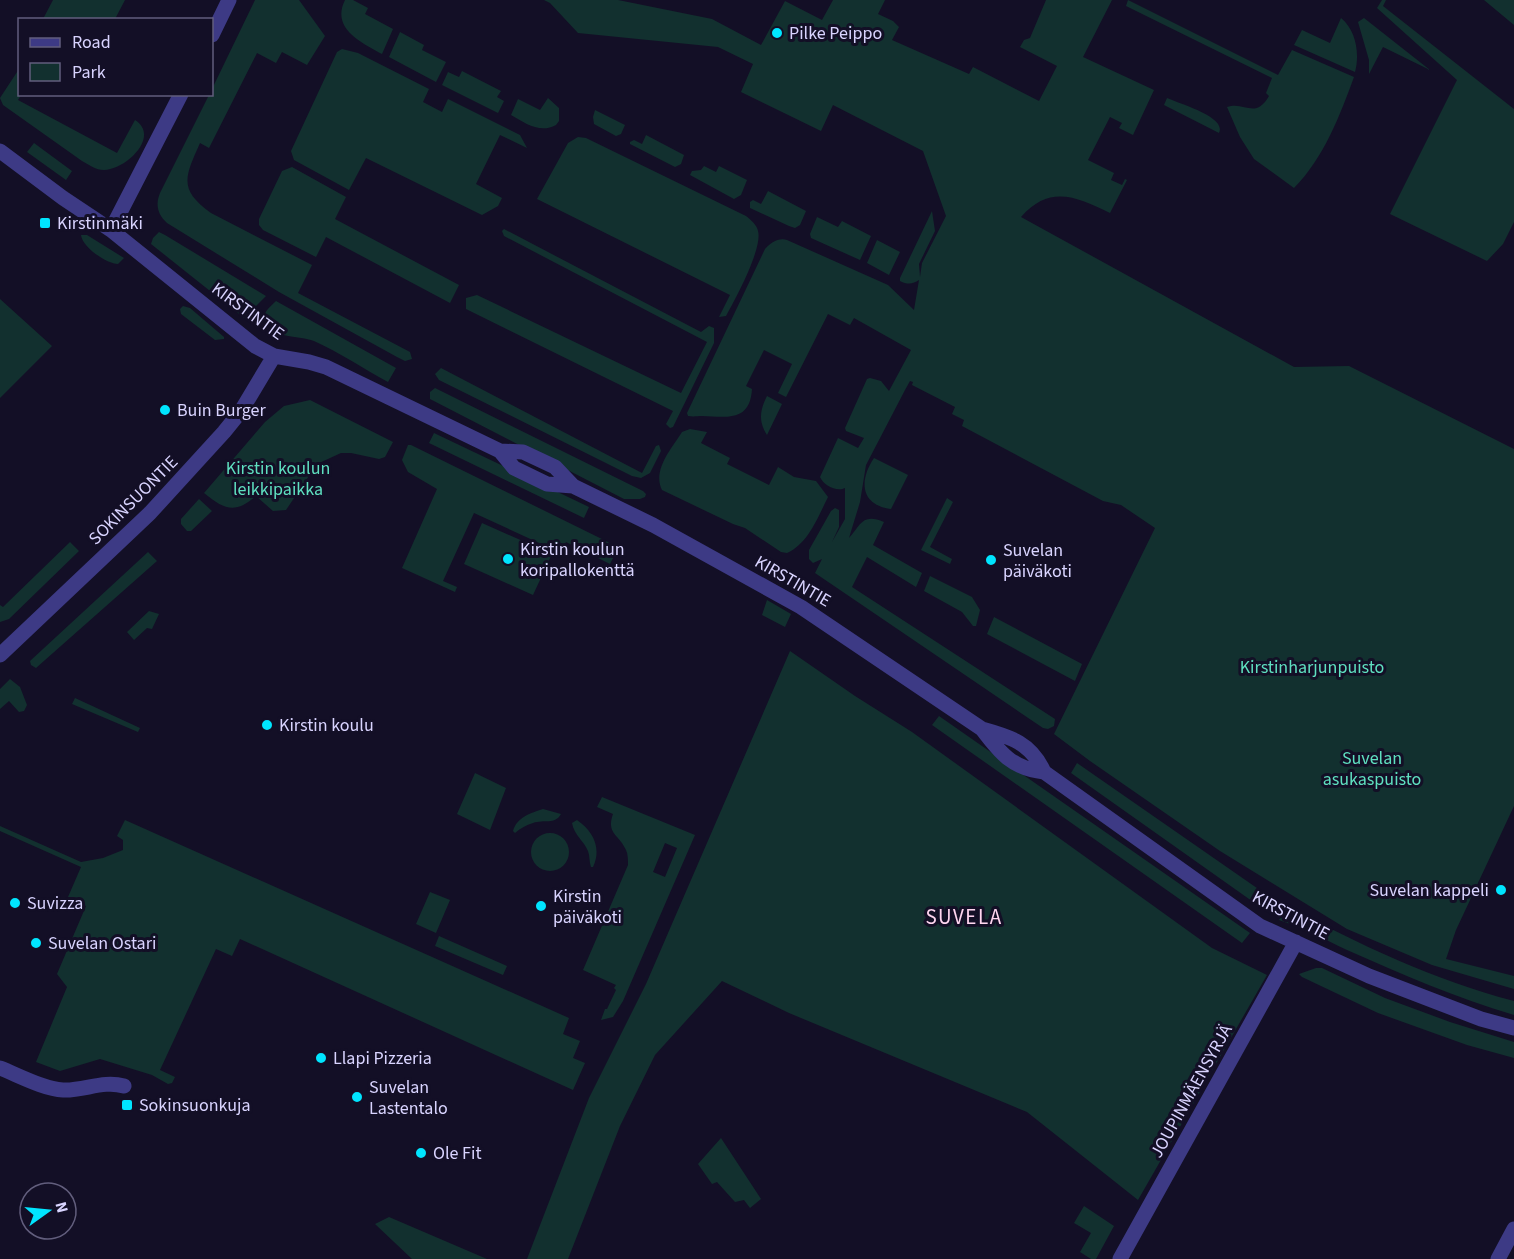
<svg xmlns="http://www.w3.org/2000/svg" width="1514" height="1259" font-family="'Source Sans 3',sans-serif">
	<rect width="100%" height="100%" fill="#130f26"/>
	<path fill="#12302f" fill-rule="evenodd" d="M53,0H125L115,19H43Z
		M255,0H299L325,36L307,65L282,52L276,63L257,53L209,148L200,143C185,177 178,189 211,213L312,265L298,293L410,352L412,359L405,361L397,357L279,292L167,223C158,215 155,205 160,193L209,95L212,94V89Z
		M345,0H353L368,8L365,14L393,29L382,54C360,42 331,28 345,0Z
		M544,0H618L712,19L761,45L785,1L822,20L833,0H885L878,14L893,21L899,27L892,40L969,74L973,67L1039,101L1057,66L1020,47L1024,40L1030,38L1046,0H1112L1083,57L1154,90L1133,135L1119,128L1122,123L1110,117L1088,160L1114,173L1111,180L1122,185L1125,179L1127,180L1110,213C1077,197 1050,184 1021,217L1294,367L1349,366L1514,449V806L1456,930L1446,959L1514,976V989L1432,965L1347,929L1220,851L1090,761L1054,734L1155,528L1121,505L1103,501L962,426L964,420L952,414L955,407L912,385L913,382L910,381L905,390L866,465L860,502L849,538C861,525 862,513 884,522L873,545L922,573L916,587L867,557L852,587L1055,719L1054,726L1048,729L1043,728L815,573L822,559L813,563L809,559V550L831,511L835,508L839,510V527L832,542L845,519V488C837,492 824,486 820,477L838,438L858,448L864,438L846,431L845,428L867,379L870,378L881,381L889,391L911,350L854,318L850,325L828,314L786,397L778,393L792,364L764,350L746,386L752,389C750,422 727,417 702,416C697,416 694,417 688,416L687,413L765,249C770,243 779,237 787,240L888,285L914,310L919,280C913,284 908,285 900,281V278L932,211L935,231L919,264L920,277L922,263L946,216L923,151L833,105L821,131L741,92L753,64L718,47L578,33L550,3Z
		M1128,0L1278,75L1292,50L1354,77C1340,115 1324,158 1294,188L1254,159L1240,137L1227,107C1245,101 1255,120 1269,96L1266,93L1272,78L1126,6Z
		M1382,0H1386L1383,6L1514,109V222L1503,244L1487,261L1390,214L1457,80L1377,8Z
		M1484,0H1514V25Z
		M1341,18C1356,30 1360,54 1355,72L1294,45L1302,30L1330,43Z
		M1364,18L1430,70L1383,47L1369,74V60L1358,22Z
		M400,32L424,45L422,50L446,62L436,82L389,57Z
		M342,49L358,53L429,89L423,102L442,112L448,99L520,135L527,148L500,135L476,184L502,198L498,206L482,215L366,158L349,190L294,160L291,151L337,52Z
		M19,69L20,94L21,95L18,100L117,153L135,120C161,137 125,170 104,170C96,170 89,165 82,161L3,105L0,98Z
		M462,71L501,91L497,97L504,101L498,113L442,85L448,72L459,77Z
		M548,98L559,108V121L556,125C540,134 525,123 511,115L518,99L540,110Z
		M1167,98C1180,104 1227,117 1219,133L1164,105Z
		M595,110L625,125L621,134L616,136L594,124L593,117Z
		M646,135L684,155L681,164L675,167L630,144V142L634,140L642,144Z
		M578,137L586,138L746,216C751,220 757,225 758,231C763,248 735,300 726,316L719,317L730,295L537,199L568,143Z
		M34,143L72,171L66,180L27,152Z
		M704,166L716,172L719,166L747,180L741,195L734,199L690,175L692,171L701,170Z
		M292,167L346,197L335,219L459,285L450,303L326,237L316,257L263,230L259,225V219L282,171Z
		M768,191L806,211L800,225L795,228L789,226L750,208V202L753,200L761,204Z
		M817,217L838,227L842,221L871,236L860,260L811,238L810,234Z
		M504,229L701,332L709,326L714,328V343L673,427L670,428L666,424L673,411L466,309V298L477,295L681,393L707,342L504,236L502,231Z
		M159,232L165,235L266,296L244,318L151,244L153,238Z
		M81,235H87L124,258L118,264C107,264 82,247 81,235Z
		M877,240L900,252L889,275L867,263Z
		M0,299L52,346L0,398Z
		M276,301L396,368L388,382C364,369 339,352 314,341C298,335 277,339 266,324C259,315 270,307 276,301Z
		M183,306L190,308L224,337V339L215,340L181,314L180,309Z
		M441,368L642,473L656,446L659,445L661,451L650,473L641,478L632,476L439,380L435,374Z
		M435,388L643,491L646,494L645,497L640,499H624L430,399V392Z
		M767,396L782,404L767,435C758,421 760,410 767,396Z
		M310,400L393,442L385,457L379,459L351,453H341L317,464L286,510L273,511L256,496C235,514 225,510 204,493L265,422L284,406Z
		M690,429L707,432L701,443L730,458L727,464L769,485L778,467L794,477L816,481L828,497C818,517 808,544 787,553L781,552L745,528L733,524L662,490C652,470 672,448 682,432Z
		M434,433L589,507L584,518L429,443Z
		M408,445H411L608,542L616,552L610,564L566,542L561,553L474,513L443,581L457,587L455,592L402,568L437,489L408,472L402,460Z
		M874,458L908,475L891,509C860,505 859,480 874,458Z
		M947,498L953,502L930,547L952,559L950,564L921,550Z
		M199,499L212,511L191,531H187L181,524V519Z
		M482,523L552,554L533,595L464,564Z
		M70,542L79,551L9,619L0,622V605L3,607Z
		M148,552L157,561L36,668L31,665L30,661Z
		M930,576L972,597L980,610L976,626H973L962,612L924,591Z
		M767,600L791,614L785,627L762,615Z
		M149,611L159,614L152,629L147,628L134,640L127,632Z
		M994,617L1082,664L1075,681L987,634Z
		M790,651L855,696L912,732L1212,948L1267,975L1138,1200L1027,1112L789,1013L722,981L655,1055L620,1126L568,1259H527L589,1098L646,984Z
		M10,679L20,687L27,705L24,711L19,712L9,701L0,709V689Z
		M75,698L140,728L138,732L72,704Z
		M939,716L1250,933L1242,943L932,725Z
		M1077,763L1274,900L1266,911L1071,773Z
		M475,773L506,788L490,830L457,814Z
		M602,797L695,835L623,1001L613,1017L601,1020L605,1009H607L616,990L614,988L616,985L583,970L628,865C628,860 628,854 626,850C619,834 606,834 613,814L597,807ZM665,843L677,848L665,877L653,872Z
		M543,809L561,814C555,825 544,819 533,823C526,825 521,828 515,833L513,831C517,817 531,813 543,809Z
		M125,820L569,1018L563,1034L580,1041L573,1058L585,1063L573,1090L240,939L232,956L216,949L160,1070L175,1077L172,1083L168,1084L152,1075L100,1059L60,1071L36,1062L67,987L57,974L86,906L68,897L81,867L0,831V826L81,862L103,858L123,850V840L117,836Z
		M577,820C593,831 602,848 593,867H591C589,862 590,856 588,851C584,841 574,835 572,823Z
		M531 852a19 19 0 1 1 38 0a19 19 0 1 1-38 0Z
		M430,892L450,900L436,933L416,924Z
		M1287,906C1360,945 1434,980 1514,1001V1015C1456,998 1402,974 1347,950C1324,939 1303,928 1279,920Z
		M439,936L507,966L503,975L435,946Z
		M1316,968H1322L1385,998L1450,1022L1514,1042V1058L1467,1045L1378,1013L1302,977L1299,974Z
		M721,1138L761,1199L750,1208L744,1200L735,1202L717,1182L712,1184L698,1164Z
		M1084,1206L1114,1226L1096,1259H1091L1080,1252L1091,1233L1074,1223Z
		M389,1217L487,1259H412L375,1224Z"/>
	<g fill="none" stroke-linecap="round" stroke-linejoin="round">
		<path stroke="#3d3a85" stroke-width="15" d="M212,35L229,0
			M0,151L63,198L111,230L255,346L274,356L309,362L326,367L500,451L523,452L555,467L573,486L653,525L801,607L982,729C1000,753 1013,769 1044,772L1260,926L1369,976L1481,1019L1514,1028
			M111,230L181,94
			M500,451L514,468L547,484L573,486
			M0,655L150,513L224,432L241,411L274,356
			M982,729C1011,737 1031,743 1044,772
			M0,1068C18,1075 44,1089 63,1090C84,1091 103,1080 124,1086
			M1120,1259L1296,942
			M1498,1259L1514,1229"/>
	</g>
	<g fill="#00e5ff" stroke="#130f26" stroke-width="2">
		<circle cx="777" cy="33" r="6"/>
		<rect x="39" y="217" width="12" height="12" rx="3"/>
		<circle cx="165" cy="410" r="6"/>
		<circle cx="508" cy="559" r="6"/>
		<circle cx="991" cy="560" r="6"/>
		<circle cx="267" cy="725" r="6"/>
		<circle cx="1501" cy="890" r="6"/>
		<circle cx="15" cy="903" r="6"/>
		<circle cx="541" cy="906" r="6"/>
		<circle cx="36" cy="943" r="6"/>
		<circle cx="321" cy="1058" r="6"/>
		<circle cx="357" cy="1097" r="6"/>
		<rect x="121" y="1099" width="12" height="12" rx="3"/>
		<circle cx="421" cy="1153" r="6"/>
	</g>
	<g text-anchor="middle" stroke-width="6" stroke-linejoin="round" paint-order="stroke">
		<g font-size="18" fill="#d9d4ff" stroke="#130f26" text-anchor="start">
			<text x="789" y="39">Pilke Peippo</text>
			<text x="57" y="229">Kirstinmäki</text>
			<text x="177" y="416">Buin Burger</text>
			<text x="520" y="555">Kirstin koulun<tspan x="520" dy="21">koripallokenttä</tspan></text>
			<text x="1003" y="556">Suvelan<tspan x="1003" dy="21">päiväkoti</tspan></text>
			<text x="279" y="731">Kirstin koulu</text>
			<text x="1489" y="896" text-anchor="end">Suvelan kappeli</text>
			<text x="553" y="902">Kirstin<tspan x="553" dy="21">päiväkoti</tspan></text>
			<text x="27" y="909">Suvizza</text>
			<text x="48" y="949">Suvelan Ostari</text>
			<text x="333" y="1064">Llapi Pizzeria</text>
			<text x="369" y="1093">Suvelan<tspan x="369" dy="21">Lastentalo</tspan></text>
			<text x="139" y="1111">Sokinsuonkuja</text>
			<text x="433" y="1159">Ole Fit</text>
		</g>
		<g font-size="18" fill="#d9d4ff" stroke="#130f26">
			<text transform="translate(248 311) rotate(36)" y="6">KIRSTINTIE</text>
			<text transform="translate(133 500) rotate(-45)" y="6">SOKINSUONTIE</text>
			<text transform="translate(793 581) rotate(30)" y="6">KIRSTINTIE</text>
			<text transform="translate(1291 915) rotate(28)" y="6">KIRSTINTIE</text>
			<text transform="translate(1191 1091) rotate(-61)" y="6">JOUPINMÄENSYRJÄ</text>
		</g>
		<g font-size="18" fill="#5fe0c0" stroke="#130f26">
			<text x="278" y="474">Kirstin koulun<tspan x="278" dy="21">leikkipaikka</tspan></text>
			<text x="1312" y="673">Kirstinharjunpuisto</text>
			<text x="1372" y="764">Suvelan<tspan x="1372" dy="21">asukaspuisto</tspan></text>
		</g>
		<g font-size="21" letter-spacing="1.5" fill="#ffd6f0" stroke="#130f26">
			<text x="964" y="924">SUVELA</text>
		</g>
	</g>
	<rect x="18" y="18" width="195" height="78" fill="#130f26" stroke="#625e7d" stroke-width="1.5"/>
	<rect x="30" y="38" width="30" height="9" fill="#3d3a85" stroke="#625e7d" stroke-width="1.5"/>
	<text x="72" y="48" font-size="18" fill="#d9d4ff">Road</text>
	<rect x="30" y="63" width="30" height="18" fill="#12302f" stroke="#625e7d" stroke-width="1.5"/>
	<text x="72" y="78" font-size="18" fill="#d9d4ff">Park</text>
	<g transform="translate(48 1211) rotate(75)"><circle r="28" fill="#130f26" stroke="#625e7d" stroke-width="1.5"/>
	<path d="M0-4.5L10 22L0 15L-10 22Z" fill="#00e5ff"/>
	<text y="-9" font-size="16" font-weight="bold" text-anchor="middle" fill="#d9d4ff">N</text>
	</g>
</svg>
